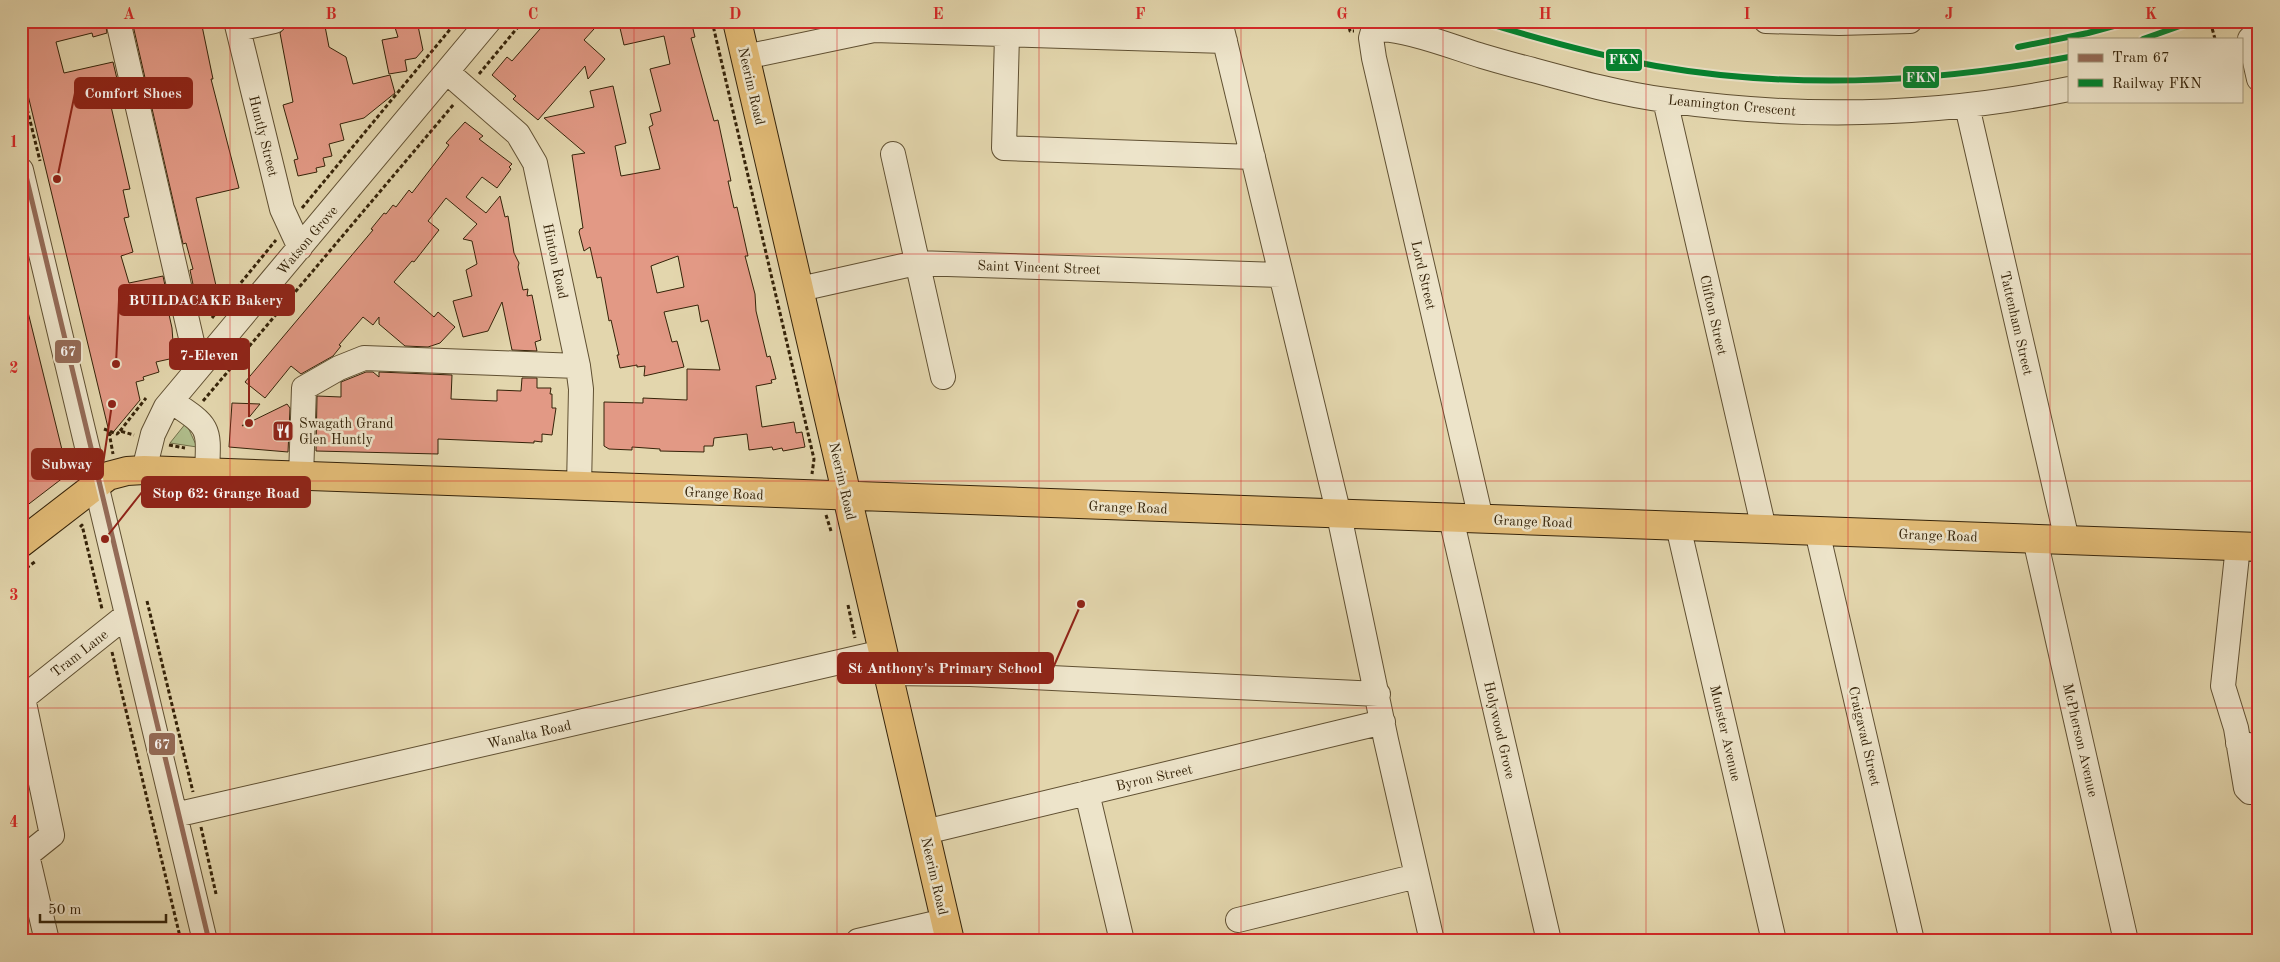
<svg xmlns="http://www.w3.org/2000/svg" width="2280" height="962" font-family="'Old Standard TT',serif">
	<rect width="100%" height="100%" fill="#e3d6ad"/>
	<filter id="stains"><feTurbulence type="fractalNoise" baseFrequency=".004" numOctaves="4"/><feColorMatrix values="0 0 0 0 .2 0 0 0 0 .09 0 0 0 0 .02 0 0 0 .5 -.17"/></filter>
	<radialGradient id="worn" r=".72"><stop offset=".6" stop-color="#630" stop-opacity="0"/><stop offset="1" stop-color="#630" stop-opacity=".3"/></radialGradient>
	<path fill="#b0be8c" stroke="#72704a" d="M186,423L197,447L170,443Z"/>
	<path fill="#e29985" stroke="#352309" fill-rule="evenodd" d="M21,21H105L107,33L93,37L92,33L56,42L64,73L113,62L122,100L110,102L130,189L123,190L129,217L124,218L133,252L121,256L129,283L163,276L168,300L166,301L172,328L173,342H170L174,358L156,362L159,372L143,377L144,380L136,382L140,400L110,436L21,66Z
		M132,21H201L213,79H211L239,188L196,198L217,290L213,291L214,295L197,299L195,294L190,270L193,269L186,243L183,244Z
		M305,21H324L329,47L346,57L353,84L390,75L395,93L364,118L340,124L344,140L329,144L332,156L323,158L325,166L316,168L317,172L298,176L294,160L298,159L283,105L293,102L280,33L287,25Z
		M393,21H417L423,50L416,58L405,60L407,71L389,74L382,40L398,37Z
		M547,21H585L594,29L584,40L605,59L588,79L585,66L538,120L513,99L516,96L492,75L507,57L512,61Z
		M647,21H691L695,37L691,38L714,121L718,120L731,181H728L734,208L737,207L748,256H745L755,294L756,311L767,357L770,356L776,379L771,380L772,383L756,386L762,427L794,422L796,433L802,432L805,447L783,451L782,448L773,450L772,447L749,450L747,434L714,438L713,446H704V452L660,451V449L632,447V450L609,449L604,446V402L643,403V398L687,400V369L720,370L708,320L701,322L698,305L664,312L672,342L677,341L684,367L644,376L645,366L637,367V365L620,368L617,355H619L611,320L609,321L601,277L597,278L590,247L584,251L579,232L580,229L583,228L572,155L585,153L544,118L594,107L590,91L613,86L626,143L615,146L621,176L660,169L649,127L653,125L650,114L661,111L650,69L670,64L664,36L624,45L620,28ZM678,256L684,287L657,293L651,266Z
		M465,122L483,136L479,139L512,164L509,167L511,169L497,188L482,177L466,197L486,213L500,196L505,217L508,216L514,253L519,263L518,267L523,290L528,289L527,296L532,295L541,340L535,342L537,351L512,350L502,302L488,331L463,337L453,301L472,296L466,270L477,264L472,241L463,239L477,224L446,198L428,221L439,230L414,262L412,261L394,282L434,317L438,312L455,327L440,343L428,347L405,346L379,324V317L373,325L363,317L339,345L341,346L333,356L301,374L291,366L265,398L245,382L373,230L371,229L384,213L386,214L393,205L396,207L409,190L412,193L449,145L446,143Z
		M26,304L68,474L21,510V305Z
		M366,372H373L379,377V372L452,375L451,399L497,401V390L521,391L522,378H537V388H551L550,394H552V408H556L552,435L542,434V442L534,441V443L438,439V454L316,451L317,396L341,397V382Z
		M232,403L260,404L242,426L287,404L290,408L288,452L229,447Z"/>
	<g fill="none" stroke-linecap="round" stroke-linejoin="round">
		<g stroke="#605032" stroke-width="26">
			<path id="minor" d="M118,21L198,368
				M236,21L282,209L300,248
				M1220,21L1339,515L1386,740L1432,941
				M1766,21L1839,23L1910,21
				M238,29L274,21
				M1007,35L1004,148L1253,157
				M2250,39L2259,79
				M745,57L874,30L1225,41
				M447,72L518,134L535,163L578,366L581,389L579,487
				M1665,100L1764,529
				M1967,106L2067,540
				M893,154L943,377
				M21,170L205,941
				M800,289L916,263L1281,275
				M171,401C211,428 209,426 207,473
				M144,470L153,434L166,407L489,21
				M301,477L304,388L339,368L364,358L578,366
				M1451,518L1549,941
				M1481,519L1374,58L1371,38L1373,31C1394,23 1458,49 1482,56C1499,61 1516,66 1533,70C1577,82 1621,94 1666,100C1799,119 1937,116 2069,89
				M1678,526L1774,941
				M1817,531L1912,941
				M2035,539L2126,941
				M2238,546L2223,686L2236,728L2246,788L2250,792L2259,791
				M888,673L970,674L1378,694
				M2238,743L2259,747
				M1087,793L1122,941
				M175,815L883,652
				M925,832L1383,722
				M1238,920L1417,876
				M47,941L27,855L52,835L23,698L127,615
				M858,941L945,921"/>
		</g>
		<g stroke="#352309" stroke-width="30">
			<path id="major" d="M737,21L950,941
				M21,543L108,476L127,471L144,470L2259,547"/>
		</g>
		<path stroke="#352309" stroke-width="3" stroke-dasharray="4 2.5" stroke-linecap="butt" d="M712,21L814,459L812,474
			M1348,21L1350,31H1354
			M2215,39L2212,28L2229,21
			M479,74L523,21
			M21,84L40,161
			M302,208L457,21
			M212,318L276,240
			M203,401L454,104
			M104,429L117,434L120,431L134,435
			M120,431L146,398
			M109,432L113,454
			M169,445L185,448
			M826,515L831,531
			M80,527L82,525L102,609
			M21,572L36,561
			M147,601L193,792
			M848,605L855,638
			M112,652L181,941
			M201,827L216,894"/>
		<use href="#minor" stroke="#ede4ca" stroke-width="24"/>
		<use href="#major" stroke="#e2bb76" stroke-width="28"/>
		<g stroke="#ede4ca" stroke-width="10">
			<path id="rail-1" d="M1480,21C1538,39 1596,55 1656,66C1794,90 1932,83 2069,57
				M2143,39L2194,21
				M2018,47L2088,33L2132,21"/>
		</g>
		<use href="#rail-1" stroke="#028430" stroke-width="6"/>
		<g stroke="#ede4ca" stroke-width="9">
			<path id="tram-1" d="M21,155L209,941"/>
		</g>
		<use href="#tram-1" stroke="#956c58" stroke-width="5"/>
	</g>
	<path fill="none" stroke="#d62828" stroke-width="1" stroke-opacity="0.55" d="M230,21V941M432,21V941M634,21V941M837,21V941M1039,21V941M1241,21V941M1443,21V941M1646,21V941M1848,21V941M2050,21V941M21,254H2259M21,481H2259M21,708H2259"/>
	<defs>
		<g id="restaurant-square" transform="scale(1.125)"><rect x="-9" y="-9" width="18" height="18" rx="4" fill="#8f2418" stroke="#ede4ca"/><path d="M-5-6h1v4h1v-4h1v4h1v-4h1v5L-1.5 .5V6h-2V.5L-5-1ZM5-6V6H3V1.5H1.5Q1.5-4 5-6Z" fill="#fff"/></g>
	</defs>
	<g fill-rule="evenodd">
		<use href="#restaurant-square" x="283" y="431"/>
	</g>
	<g text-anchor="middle" stroke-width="5" stroke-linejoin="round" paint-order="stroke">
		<g font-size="14" fill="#352309" stroke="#ede4ca">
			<text transform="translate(752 86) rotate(77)" y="5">Neerim Road</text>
			<text transform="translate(1732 105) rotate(5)" y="5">Leamington Crescent</text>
			<text transform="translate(264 136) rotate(76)" y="5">Huntly Street</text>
			<text transform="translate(307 240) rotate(-50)" y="5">Watson Grove</text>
			<text transform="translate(556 261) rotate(78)" y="5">Hinton Road</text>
			<text transform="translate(1039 267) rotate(2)" y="5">Saint Vincent Street</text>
			<text transform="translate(1424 275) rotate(77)" y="5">Lord Street</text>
			<text transform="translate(1714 315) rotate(77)" y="5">Clifton Street</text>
			<text transform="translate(2017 323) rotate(77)" y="5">Tattenham Street</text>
			<text transform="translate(843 481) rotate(77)" y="5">Neerim Road</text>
			<text transform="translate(724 493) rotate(2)" y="5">Grange Road</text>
			<text transform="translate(1128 507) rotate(2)" y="5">Grange Road</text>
			<text transform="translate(1533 521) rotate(2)" y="5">Grange Road</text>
			<text transform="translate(1938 535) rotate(2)" y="5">Grange Road</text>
			<text transform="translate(79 653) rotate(-38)" y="5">Tram Lane</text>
			<text transform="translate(1500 730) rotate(77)" y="5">Holywood Grove</text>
			<text transform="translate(1726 733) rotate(77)" y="5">Munster Avenue</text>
			<text transform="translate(529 734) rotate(-13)" y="5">Wanalta Road</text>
			<text transform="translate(1865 736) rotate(77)" y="5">Craigavad Street</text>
			<text transform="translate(2081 740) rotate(77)" y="5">McPherson Avenue</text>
			<text transform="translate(1154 777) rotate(-13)" y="5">Byron Street</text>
			<text transform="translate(935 876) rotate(77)" y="5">Neerim Road</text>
		</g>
		<g font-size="14" fill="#352309" stroke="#ede4ca" text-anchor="start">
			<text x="299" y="428">Swagath Grand<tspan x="299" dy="16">Glen Huntly</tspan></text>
		</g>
	</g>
	<path fill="none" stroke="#8f2418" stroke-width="2" d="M57 179L75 93M116 364L119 300M249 423L249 354M112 404L103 464M105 539L142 492M1081 604L1053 668"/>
	<g fill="#8f2418" stroke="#ede4ca" stroke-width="2">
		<circle cx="57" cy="179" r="5"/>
		<circle cx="116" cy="364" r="5"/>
		<circle cx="249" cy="423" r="5"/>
		<circle cx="112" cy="404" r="5"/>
		<circle cx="105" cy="539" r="5"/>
		<circle cx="1081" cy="604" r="5"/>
	</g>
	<g fill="#8f2418" stroke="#8f2418" stroke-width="2">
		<rect x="75" y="78" width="117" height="30" rx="5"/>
		<rect x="119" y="285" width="175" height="30" rx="5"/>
		<rect x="170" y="339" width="79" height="30" rx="5"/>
		<rect x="32" y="449" width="71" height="30" rx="5"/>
		<rect x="142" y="477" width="168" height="30" rx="5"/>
		<rect x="838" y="653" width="215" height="30" rx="5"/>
	</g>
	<g font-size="15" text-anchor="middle" font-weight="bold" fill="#fff">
		<text x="133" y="98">Comfort Shoes</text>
		<text x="206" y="305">BUILDACAKE Bakery</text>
		<text x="209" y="360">7-Eleven</text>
		<text x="67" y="469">Subway</text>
		<text x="226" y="498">Stop 62: Grange Road</text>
		<text x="945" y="673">St Anthony's Primary School</text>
	</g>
	<g stroke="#ede4ca" stroke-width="2">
		<rect x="1605" y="48" width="38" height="24" rx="5" fill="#028430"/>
		<rect x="1902" y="65" width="38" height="24" rx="5" fill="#028430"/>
		<rect x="54" y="339" width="28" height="25" rx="5" fill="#956c58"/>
		<rect x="148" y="732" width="28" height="24" rx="5" fill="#956c58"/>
	</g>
	<g font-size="14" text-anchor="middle" font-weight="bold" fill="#fff">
		<text x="1624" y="64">FKN</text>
		<text x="1921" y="82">FKN</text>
		<text x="68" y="356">67</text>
		<text x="162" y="749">67</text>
	</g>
	<rect width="2280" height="962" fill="none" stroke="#e3d6ad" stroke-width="55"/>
	<rect x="2068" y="38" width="175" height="65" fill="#ede4ca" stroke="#a3977d"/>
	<rect x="2078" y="54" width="25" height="8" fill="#956c58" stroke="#a3977d"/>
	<text x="2112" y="62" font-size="15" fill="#352309">Tram 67</text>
	<rect x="2078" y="79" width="25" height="8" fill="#028430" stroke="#a3977d"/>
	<text x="2112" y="88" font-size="15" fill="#352309">Railway FKN</text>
	<path d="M40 914v8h126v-8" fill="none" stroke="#352309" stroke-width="2.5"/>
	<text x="48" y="914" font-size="15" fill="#352309" stroke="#ede4ca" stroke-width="4" paint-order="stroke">50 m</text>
	<rect x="28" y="28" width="2224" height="906" fill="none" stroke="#d62828" stroke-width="2"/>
	<g font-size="16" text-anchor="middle" font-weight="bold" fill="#d62828">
		<text x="129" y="19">A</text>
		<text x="331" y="19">B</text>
		<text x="533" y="19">C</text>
		<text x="735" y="19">D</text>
		<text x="938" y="19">E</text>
		<text x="1140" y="19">F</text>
		<text x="1342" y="19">G</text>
		<text x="1545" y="19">H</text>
		<text x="1747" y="19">I</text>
		<text x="1949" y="19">J</text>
		<text x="2151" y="19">K</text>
		<text x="14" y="147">1</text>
		<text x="14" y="373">2</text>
		<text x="14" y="600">3</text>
		<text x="14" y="827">4</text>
	</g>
	<rect width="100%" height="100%" filter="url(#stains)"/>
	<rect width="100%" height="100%" fill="url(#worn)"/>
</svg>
